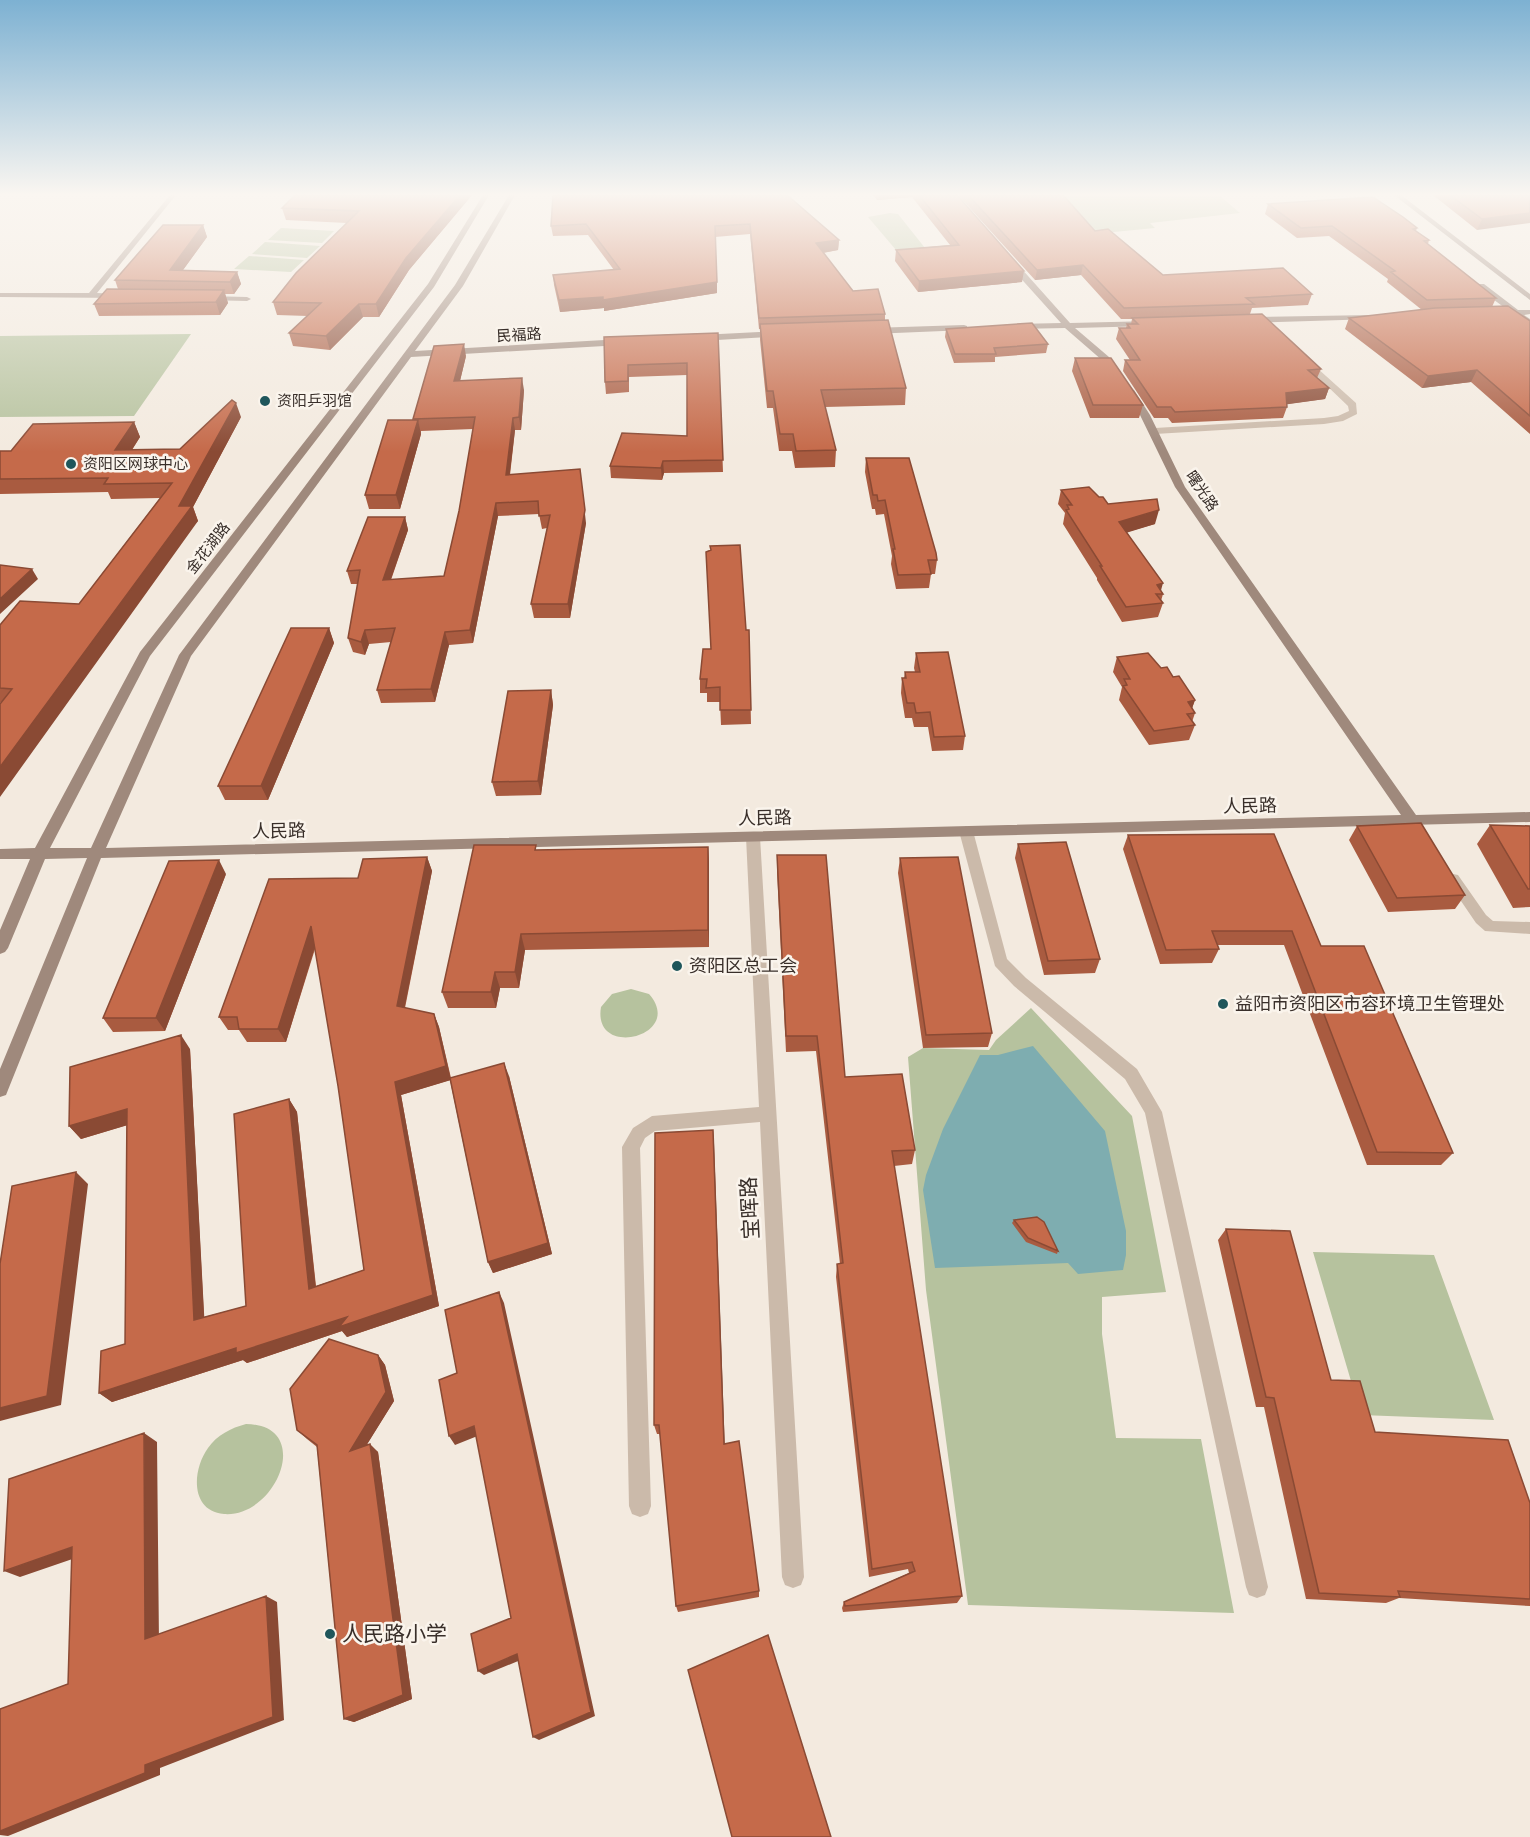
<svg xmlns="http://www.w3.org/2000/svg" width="1530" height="1837" font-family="Overpass,'Noto Sans SC',sans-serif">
	<rect width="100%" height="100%" fill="#f3eadf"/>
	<path fill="#b6c29e" d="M1058,195H1219L1240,213L1150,223L1155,228L1093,234Z
		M890,213L898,214L925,248L896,250L868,217Z
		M281,228L334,231L322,243L268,240Z
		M265,242L320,246L307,258L252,254Z
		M249,256L304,260L291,272L234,269Z
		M191,334L134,416L0,417V336Z
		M631,989L649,994C686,1036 592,1060 601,1007L612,994Z
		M1031,1008L1132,1116L1166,1292L1102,1297V1334L1116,1438L1201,1439L1234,1613L968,1605L926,1290L908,1057L923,1048L989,1050L996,1040Z
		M1313,1252L1434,1255L1494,1420L1361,1415Z
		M246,1424C315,1425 276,1518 224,1514C190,1511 192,1470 208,1448C217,1435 231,1428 246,1424Z"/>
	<path fill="#7eadb0" d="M1033,1046L1105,1131L1126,1231V1255L1123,1270L1078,1274L1068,1263L935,1268L923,1190L926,1175L943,1129L980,1055H998Z"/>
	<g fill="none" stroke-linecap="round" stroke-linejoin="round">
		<path fill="#cbbaaa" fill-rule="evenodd" d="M1306,358L1356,403L1357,414L1343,421L1324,424L1155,434L1150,431L1155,428L1324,418L1338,416L1349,411L1348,406L1303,363L1302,361Z
			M966,826L973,831L1007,959L1026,978L1137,1069L1162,1112L1268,1587L1265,1595L1257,1598L1249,1595L1246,1587L1145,1113L1125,1079L1014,986L995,966L959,831Z
			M753,832L760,837L804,1577L801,1585L793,1588L785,1585L782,1577L760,1122L655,1131L645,1138L640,1148L651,1506L648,1514L640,1517L632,1514L629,1506L622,1147L633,1128L652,1116L759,1107L746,837Z
			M1453,874L1458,875L1486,915L1493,921L1530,922V934L1485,931L1476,923L1446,879Z"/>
		<path fill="#9f897c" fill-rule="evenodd" d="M170,195H176L97,293L120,294H123V298L0,297V293H89Z
			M483,195H489L434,287L150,656L50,848H91L179,655L455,285L509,195H515L463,286L415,351L622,339L626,342L622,345L411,357L191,656L106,848L1401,815L1175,487L1140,415L1126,392L1131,389L1134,390L1150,415L1185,487L1416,815L1530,812V822L101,858L8,1090L6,1095L0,1097V1069L87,858L45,859L8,948L5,952L0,954V930L30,859H0V849L35,848L140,652L428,284Z
			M1394,195H1401L1530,294V300Z
			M1006,258H1012L1070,323L1153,321L1154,323L1150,326L1075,328L1109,357L1121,372L1120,374H1114L1103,361L1065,328L1012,329V325L1015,324L1061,323L1006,262Z
			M1478,284H1484L1518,310H1530V314L1524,315L1530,319V326L1515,315L1495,316V312L1509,311L1478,288Z
			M207,296L247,297L251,299L247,301L204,300V296Z
			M1372,315L1376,317L1375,319L1249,323L1245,320L1249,317Z
			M964,325L967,326V330L871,334L867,331L871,328Z
			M781,331L785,334L784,336L700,341L696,338L700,335Z"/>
	</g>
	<path fill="#a95b40" d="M472,195L409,270L379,317H363L330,350L293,346L289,333L308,316L277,315L273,302L347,223L286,220L282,208Z
		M787,195L839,240L838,250L823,253L853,291L885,314V320L906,388L905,405L825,407L836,450L835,467L795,468L792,451H779L773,408H767L760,340V329H759L750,234L715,237L717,293L604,311V308L560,312L554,285L553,275L614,270L588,235L553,236L551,226Z
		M873,195H957L1022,282L918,292L895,261L896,250L950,245L912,197L877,200Z
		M958,195H1063L1095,231L1163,275L1312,294L1308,305L1252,308L1250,314L1321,369L1317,378L1329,388L1325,399L1287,404V407L1283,418L1172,423L1168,418H1154L1123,371L1125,360H1130L1116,339L1119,328H1126L1127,324H1131L1132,319H1121L1081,275L1035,280Z
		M1433,195H1530L1477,230Z
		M1268,204L1417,228L1416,231L1429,240L1428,244L1496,298L1492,307L1530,321V434L1471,382L1422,388L1345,329L1349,318L1422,310L1387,282L1388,279L1329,236L1297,238L1265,214Z
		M203,225L207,237L183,270L237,272L241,284L234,294H225L228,303L220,315L99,316L94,304L118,289L115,280Z
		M946,329L1048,344L1046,353L995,357V362L954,363L945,337Z
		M718,333L723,472L664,473L662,480L611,478L610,466L687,436V375L629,377V392L606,394L605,382L604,337Z
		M466,356L460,381L524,390L521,430H515L510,475L586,523L570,618H534L531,604L547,528L542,529L539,514L498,516L473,643L449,645L435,702L381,703L377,690L391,642L369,644L365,655L353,652L348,638L358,584H351L347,571L405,517L408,530L391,580L444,576L459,511L473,429L421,431V434L400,509H369L365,495L414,420L413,419Z
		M1075,358L1143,405L1139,418H1090L1072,371Z
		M241,417L193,507L198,521L0,703V625L79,604L160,498L111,499L108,492L0,494V451H11L134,422L140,437L132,450L180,449Z
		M866,458L937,560L935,574H931L929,588L896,589L891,564L892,556L884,514L876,515L875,509H872L865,472Z
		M1061,490L1099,497L1108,504L1155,524L1127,532L1163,594L1161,601L1163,603L1158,617L1122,622L1097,580V578L1063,524L1065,513L1058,504Z
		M329,628L334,643L268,800H225L218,786Z
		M746,630H749L751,724L721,725L720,702H707V693H700V679L711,649Z
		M916,653L965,736L963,750L932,751L928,727H914L912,718H905L901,693L902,678H904L905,672H915L914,668Z
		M1117,657L1161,668L1173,677L1195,700L1192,708L1195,713L1192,722L1195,725L1189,740L1149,745L1119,700L1122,687L1113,672Z
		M551,690L553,705L541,795L496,796L492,782Z
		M1490,825L1530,826V907L1513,908L1477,844Z
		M1357,826L1465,895L1455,909L1388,912L1349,840Z
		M1128,835L1321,946L1453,1153L1441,1165H1367L1284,945H1217L1219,949L1212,963L1160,964L1123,849Z
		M1018,844L1100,959L1095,973L1044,975L1015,858Z
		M708,847L709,864V947L525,950L519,988H500L496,1008H448L442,992L537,850Z
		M777,855L845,1077L915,1150L912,1164L894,1166L962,1596L957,1603L843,1612L842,1608L844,1602L909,1573L908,1569L869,1577L836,1277L837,1264H840L816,1051L786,1052L777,872Z
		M427,857L432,871L405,1008L434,1014L439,1027L451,1078L509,1076L552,1254L493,1273L488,1262L450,1080L401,1095L439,1306L347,1337L342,1331L247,1363L243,1360L112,1402L99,1393L125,1344L127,1125L81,1139L69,1126L190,1049L204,1317L246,1306L289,1099L297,1112L316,1286L364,1270L338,1086L315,949L286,1042H247L239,1030H228L219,1017L358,878Z
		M900,858L992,1033L988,1047L923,1048L898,873Z
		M226,874L165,1031L113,1032L103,1018Z
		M713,1130L724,1444L759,1591V1597L678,1612L676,1606L660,1434H657L654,1425Z
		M1014,1220L1058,1251L1057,1254L1026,1242L1012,1223Z
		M1226,1229L1331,1380L1375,1432L1530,1503V1606L1399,1598L1386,1603L1306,1599L1264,1407H1256L1218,1240Z
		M378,1355L385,1365L394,1401L367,1444L378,1452L412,1699L354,1722L344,1719L317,1447L307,1439L297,1430Z"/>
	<path fill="#8a4a34" d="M460,195H472L409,270L379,317L376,304L406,258Z
		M878,195H913L912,197L877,200Z
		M1530,213V223L1477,230L1482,219Z
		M203,225L207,237L175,281L170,270Z
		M839,240L838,250L816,254V243Z
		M1083,265L1081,275L1035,280L1037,270Z
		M1024,271L1022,282L918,292L919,281Z
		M237,272L241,284L234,294L230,282Z
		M717,282V293L604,311V308L560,312L559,300Z
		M224,290L228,303L220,315L216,302Z
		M359,304L363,317L330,350L326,336Z
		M464,344L466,356L457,393L454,381Z
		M1477,370L1471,382L1422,388L1428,376Z
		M522,378L524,390L521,430L519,417Z
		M1329,388L1325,399L1282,405L1286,393Z
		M236,403L241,417L193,507L198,521L0,797V767L179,506Z
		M513,418L515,430L508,488L506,475Z
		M418,420L421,434L400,509L396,495Z
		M134,422L140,437L122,465L115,450Z
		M663,461L664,473L662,480L661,468Z
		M580,469L586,523L570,618L568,604Z
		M496,503L498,516L473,643L470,630Z
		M1159,510L1155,524L1116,536L1119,522Z
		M405,517L408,530L386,593L383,580Z
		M32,569L38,579L0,614V599Z
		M1163,583L1160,594L1157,585Z
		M329,628L334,643L268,800L261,786Z
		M365,630L369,644L365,655L361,642Z
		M445,632L449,645L435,702L431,689Z
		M551,690L553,705L541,795L538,781Z
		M1195,700L1190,714L1188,702Z
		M708,847L709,864V947L708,930Z
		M427,857L432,871L402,1020L397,1006Z
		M219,860L226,874L165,1031L156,1018Z
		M311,926L317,940L286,1042L278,1029Z
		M521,934L525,950L519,988L515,972Z
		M495,972L500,988L496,1008L491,992Z
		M434,1014L439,1027L451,1080L401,1095L439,1306L347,1337L342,1331L247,1363L243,1360L112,1402L99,1393L236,1348L347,1317L433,1295L395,1082Z
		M181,1035L190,1049L205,1331L194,1320Z
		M504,1063L509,1076L552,1254L493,1273L488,1262Z
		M289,1099L297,1112L317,1299L309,1289Z
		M127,1109L138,1122L81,1139L69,1126Z
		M713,1130L714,1143L725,1452L724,1444Z
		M76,1172L88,1184L61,1405L0,1421V1408Z
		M499,1292L504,1303L595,1716L539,1740L533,1737Z
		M378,1355L385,1365L394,1401L358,1459L350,1451Z
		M474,1426L480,1435L455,1445L449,1436Z
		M144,1433L157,1442L159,1644L145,1639Z
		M370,1444L378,1452L412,1699L354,1722L344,1719Z
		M72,1547L87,1554L20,1577L4,1571Z
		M266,1596L277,1602L284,1720L160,1768V1775L8,1836L0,1835V1831L145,1765Z
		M517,1654L523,1659L484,1675L478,1671Z"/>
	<path fill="#c56a4a" stroke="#8a4a34" stroke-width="1.5" d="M295,195H460L406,258L376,304H359L326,336L289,333L321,303L273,302L296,273L359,211L282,208Z
		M553,195H787L839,240L816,243L853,291L878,289L885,314L759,318L750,224L715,226L717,282L603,300V297L559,300L553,275L620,269L586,224L551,226Z
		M919,195H957L1024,271L919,281L896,250L959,245Z
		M968,195H1063L1095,231L1108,229L1163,275L1283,268L1312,294L1246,298L1254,304L1124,308L1083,265L1037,270Z
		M1450,195H1530V213L1482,219Z
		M1373,197L1403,217L1417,228L1413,229L1429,240L1424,241L1496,298L1427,300L1391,272L1395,271L1332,226L1301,228L1268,204Z
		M163,225H203L170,270L237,272L230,282L115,280Z
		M107,289L224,290L216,302L94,304Z
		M1508,306L1530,321V416L1477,370L1428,376L1349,318L1435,308Z
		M1262,314L1321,369L1308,370L1329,388L1286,393L1287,407L1175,412L1171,407H1157L1125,360H1140L1119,328H1130L1127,324H1138L1132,318Z
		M888,320L906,388L821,390L836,450L796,451L793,434H780L773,391H767L760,324Z
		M1032,323L1048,344L994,348L996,354H955L946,329Z
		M718,333L723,460L663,461L661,468L610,466L622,433L687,436V363L628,365V381L605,382L604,337Z
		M464,344L454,381L522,378L519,417L513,418L506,475L580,469L585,510L568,604H531L550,515L539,516L538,501L496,503L470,630L445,632L431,689L377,690L395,628L365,630L361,642L348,638L360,570L347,571L368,517H405L383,580L444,576L459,511L475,417L413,419L434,346Z
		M1075,358H1111L1143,405H1093Z
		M232,400L236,403L179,506H192L0,767V704L12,689L0,688V625L20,601L79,604L172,483L104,484L108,478L0,479V451H11L33,424L134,422L115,450L180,449Z
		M388,420H418L396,495H365Z
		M866,458H909L936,553L937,560H928L931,574L898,575L893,549H895L885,500L878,501L877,495H873Z
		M1089,487L1099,497H1103L1108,504L1157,499L1159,510L1119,522L1163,583L1157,585L1163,594H1156L1163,603L1126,607L1100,566H1102L1066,510L1069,509L1067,505H1072L1061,490Z
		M740,545L746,630H749L751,710H720V687L706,688L707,679H700L703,649H711L706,552L711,550L710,546Z
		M0,565L32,569L0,599Z
		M291,628H329L261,786H218Z
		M948,652L965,736L934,737L930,712L916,713L914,703H907L902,678H906L905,672H920L916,653Z
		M1148,653L1161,668L1167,667L1173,677L1179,676L1195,700L1188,702L1195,713L1187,714L1195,725L1154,731L1123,686L1127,685L1124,679H1130L1117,657Z
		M551,690L538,781L492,782L508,691Z
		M1421,823L1465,895L1397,898L1357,826Z
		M1490,825L1530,826V889H1528Z
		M1274,834L1321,946H1364L1453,1153L1377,1152L1292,931H1212L1219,949L1166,950L1128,835Z
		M1066,842L1100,959L1048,961L1018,844Z
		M474,845H536L535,850L708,847V930L521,934L515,972H495L491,992H442Z
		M777,855H826L845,1077L902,1074L915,1150L892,1151L962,1596L845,1606L844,1602L915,1571L912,1562L872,1569L837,1264L843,1263L817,1036H786Z
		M427,857L397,1006L434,1014L446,1066L395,1082L433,1295L339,1327L347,1317L236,1353V1348L99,1393L101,1351L125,1344L127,1109L69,1126L70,1067L181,1035L194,1320L246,1306L234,1114L289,1099L309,1289L364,1270L338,1086L311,926L278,1029H239L237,1017H219L269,879L358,878L363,859Z
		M958,857L992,1033L926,1035L900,858Z
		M219,860L156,1018H103L169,861Z
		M504,1063L548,1243L488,1262L450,1078Z
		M713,1130L724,1444L739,1441L759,1591L676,1606L659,1425H654L655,1133Z
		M76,1172L47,1396L0,1408V1264L12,1186Z
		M1037,1217L1044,1222L1058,1251L1028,1238L1014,1220Z
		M1226,1229L1290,1231L1331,1380L1360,1381L1375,1432L1508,1440L1530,1503V1599L1398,1591L1400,1597L1319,1593L1274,1398L1266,1397Z
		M499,1292L591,1712L533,1737L517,1654L478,1671L471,1634L511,1618L474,1426L449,1436L439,1380L457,1373L445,1310Z
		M329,1339L378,1355L386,1392L350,1451L370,1444L403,1695L344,1719L317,1445L297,1430L290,1389Z
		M144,1433L145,1639L266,1596L273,1717L145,1765V1773L0,1831V1709L68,1684L72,1547L4,1571L9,1479Z
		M768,1635L831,1837H732L688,1670Z"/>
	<linearGradient id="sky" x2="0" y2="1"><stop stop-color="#7db1d2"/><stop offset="0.43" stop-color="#faf6f1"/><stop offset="1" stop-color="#faf6f1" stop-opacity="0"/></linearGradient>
	<rect width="1530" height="452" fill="url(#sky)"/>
	<g fill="#1f565b" stroke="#faf4ec" stroke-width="2">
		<circle cx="265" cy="401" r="6"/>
		<circle cx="71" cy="464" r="6"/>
		<circle cx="677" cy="966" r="6"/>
		<circle cx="1223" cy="1004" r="6"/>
		<circle cx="330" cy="1634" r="6"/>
	</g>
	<g text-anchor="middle" stroke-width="5" stroke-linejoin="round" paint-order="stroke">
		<g font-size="15" fill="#392f2a" stroke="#faf4ec">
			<text transform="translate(519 335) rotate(-3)" y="5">民福路</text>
			<text transform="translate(1202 491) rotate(56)" y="5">曙光路</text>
			<text transform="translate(208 548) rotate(-52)" y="5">金花湖路</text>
		</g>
		<g font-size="15" fill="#392f2a" stroke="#faf4ec" text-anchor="start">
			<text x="277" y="406">资阳乒羽馆</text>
			<text x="83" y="469">资阳区网球中心</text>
		</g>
		<g font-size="18" fill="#392f2a" stroke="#faf4ec">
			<text transform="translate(1250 806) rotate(-1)" y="6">人民路</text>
			<text transform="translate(765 818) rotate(-1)" y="6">人民路</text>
			<text transform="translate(279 831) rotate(-1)" y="6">人民路</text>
		</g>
		<g font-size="18" fill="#392f2a" stroke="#faf4ec" text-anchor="start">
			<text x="689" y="972">资阳区总工会</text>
			<text x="1235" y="1010">益阳市资阳区市容环境卫生管理处</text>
		</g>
		<g font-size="21" fill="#392f2a" stroke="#faf4ec">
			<text transform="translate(750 1208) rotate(-93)" y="7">宝晖路</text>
		</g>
		<g font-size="21" fill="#392f2a" stroke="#faf4ec" text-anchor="start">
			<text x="342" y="1641">人民路小学</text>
		</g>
	</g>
</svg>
